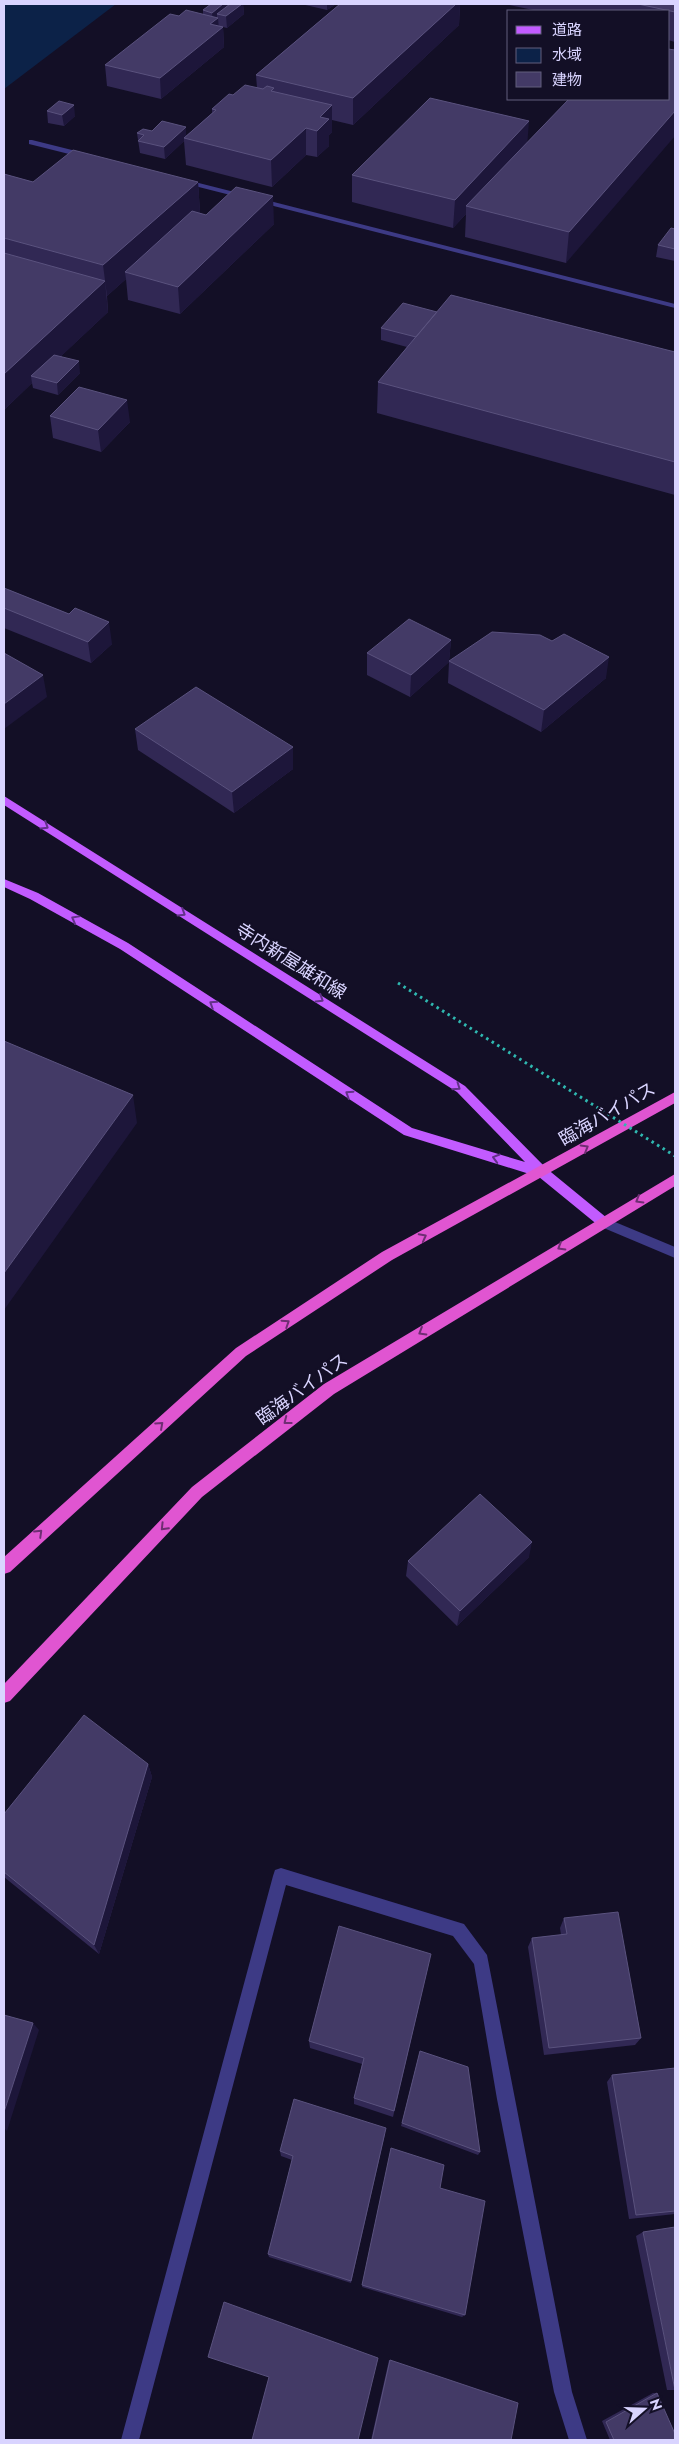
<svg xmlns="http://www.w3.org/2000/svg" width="679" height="2444" font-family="Jost,'Noto Sans JP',sans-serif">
	<rect width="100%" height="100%" fill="#130f26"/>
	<path fill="#0c2248" d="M4,4H116L4,89Z"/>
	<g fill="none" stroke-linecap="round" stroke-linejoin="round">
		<path fill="#3d3a85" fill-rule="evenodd" d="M32,140L88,154L89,156L85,158L29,144V140Z
			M179,178L675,304V308L179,182Z
			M281,1868L464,1924L487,1955L572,2392L587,2440H569L554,2392L497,2099L474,1964L453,1936L286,1885L139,2440H121L273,1876L275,1870Z"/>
		<path fill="#3d3a85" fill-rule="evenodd" d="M603,1217L675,1247V1258L599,1226L597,1222L599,1218Z"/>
		<path fill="#c25bff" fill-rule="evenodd" d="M4,796L465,1086L546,1168L607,1218L609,1222L607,1226H599L539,1177L404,1135L120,949L30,899L4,887V879L38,893L128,943L412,1128L525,1162L457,1092L4,805Z"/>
		<path fill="#e055d1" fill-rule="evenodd" d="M675,1092V1103L392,1260L246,1356L10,1572L4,1574V1557L236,1348L382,1252Z
			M675,1174V1186L334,1394L202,1497L10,1701L4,1703V1684L192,1487L324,1384Z"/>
		<path stroke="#2fb8b0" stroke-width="3" stroke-dasharray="2.5 4" stroke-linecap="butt" d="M398,983L675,1156"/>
	</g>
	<path fill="#312854" d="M211,4H243L244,14L227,28L223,27L224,47L161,99L107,86L105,65L179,16L203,14V10Z
		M301,4H336L327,10Z
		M340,4H460L459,25L353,125L332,120V132L329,135V146L317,157L306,155L272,187L186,165L184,141L165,159L140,153L137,133L152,131L186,136L212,113V109L233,95L257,88L256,75Z
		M504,4H675V42L668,40V11H538Z
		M668,99L566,263L465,237L466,214L453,228L352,202V175L527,143Z
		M47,111L75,116L64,126L48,123Z
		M4,174L33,182H198L200,212L199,213L206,215L274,224L180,314L128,300L126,279L107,296L108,312L61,356L80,373L58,395L33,388L32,383L4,410Z
		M675,229V261L656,257L658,245Z
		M437,312L675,352V495L377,413L378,382L407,347L381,340V328Z
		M50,416L130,422L101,452L53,438Z
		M4,588L69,614L112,644L91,663L4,628Z
		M451,640L449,661L606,678L541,732L448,683L449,662L410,697L367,675V653Z
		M135,729L293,769L234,813L138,750Z
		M529,1557L457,1626L406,1576L408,1561Z
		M148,1764L152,1777L99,1954L4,1877V1814Z
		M564,1918L641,2038L635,2045L544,2055L528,1947L532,1938L561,1935L560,1928Z
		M431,1954L393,2117L354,2104V2098L362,2064L310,2048L309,2041Z
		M420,2051L480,2152L478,2155L401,2126Z
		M675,2068V2214L629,2219L607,2082L612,2075Z
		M385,2134L351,2283L269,2257L268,2254L292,2160L281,2156L280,2151Z
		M391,2148L465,2315L462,2317L362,2287Z
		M643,2232L675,2390H667L636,2236Z
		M389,2360H390L511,2440H371Z
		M653,2393H657L675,2440H610L602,2421Z"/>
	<path fill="#1d163a" d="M223,4H229L230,10L217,14V19L218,18L219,30L223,27L224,47L161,99L160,78L213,22L212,13Z
		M242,4H243L244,14L227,28L226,16Z
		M327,4H336L327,10Z
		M456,4H460L459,25L353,125V98Z
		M74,105L75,116L64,126L62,115Z
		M332,105V132L329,135V146L317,157V131L320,117Z
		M675,111V136L566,263L569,232Z
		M529,121L527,148L466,206V214L453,228L455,200Z
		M186,127V139L184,138V141L165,159L164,147Z
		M306,128V155L272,187L271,160Z
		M198,182L200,212L132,274L125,272L126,279L107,296L103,265Z
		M273,196L274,224L180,314L178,287Z
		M105,281L108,312L38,378L31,376L32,383L4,410V374Z
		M79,361L80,373L58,395L57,383Z
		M127,400L130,422L101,452L98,430Z
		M109,622L112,644L91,663L88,642Z
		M451,640L449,662L410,697L411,675Z
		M609,657L606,678L541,732L544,710Z
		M43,675L47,697L4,729V704Z
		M293,747V769L234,813L232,792Z
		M133,1095L137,1123L4,1310V1273Z
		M532,1542L529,1557L457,1626L460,1611Z
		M148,1764L152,1777L99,1954L94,1945Z
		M33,2023L39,2030L7,2131L4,2128V2112Z"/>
	<path fill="#433a66" stroke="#5a527e" d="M211,4H223L212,13L203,10Z
		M230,4H242L226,16L217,14Z
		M340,4H456L353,98L256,75Z
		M638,4H675V12Z
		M186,10L218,18L210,24L223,27L160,78L105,65L170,14L179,16Z
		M668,49L675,50V111L569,232L466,206L569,99H668Z
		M245,85L263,89L267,86L274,88L271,91L332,105L320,117L329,119L317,131L306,128L271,160L184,138L216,110L212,109L229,94L233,95Z
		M430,98L529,121L455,200L352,175Z
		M59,101L74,105L62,115L47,111Z
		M162,121L186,127L164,147L138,141L144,135L137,133L143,129L152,131Z
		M73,150L198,182L103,265L4,238V174L33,182Z
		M236,187L273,196L178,287L125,272L192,211L206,215Z
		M671,228L675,229V249L658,245Z
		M4,253L105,281L4,374Z
		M451,295L675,352V462L378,382Z
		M403,303L437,312L416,337L381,328Z
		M54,355L79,361L57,383L31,376Z
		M79,387L127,400L98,430L50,416Z
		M4,588L69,614L75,608L109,622L88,642L4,608Z
		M409,619L451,640L411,675L367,653Z
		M492,632L540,635L552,641L564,634L609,657L544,710L449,661Z
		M4,653L43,675L4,704Z
		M196,687L293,747L232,792L135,729Z
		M4,1041L133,1095L4,1273Z
		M480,1494L532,1542L460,1611L408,1561Z
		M84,1715L148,1764L94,1945L4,1872V1814Z
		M618,1912L641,2038L549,2048L532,1938L567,1934L564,1918Z
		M339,1926L431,1954L394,2111L354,2098L364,2058L309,2041Z
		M4,2015L33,2023L4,2112Z
		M420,2051L468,2067L480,2152L402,2123Z
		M675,2068V2211L636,2215L612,2075Z
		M294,2099L386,2128L351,2281L268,2254L293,2156L280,2151Z
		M391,2148L444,2165L440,2188L485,2201L465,2315L362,2285Z
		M675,2227V2390L643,2232Z
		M224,2302L378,2358L358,2440H252L269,2377L208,2357Z
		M390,2360L518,2403L511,2440H372Z
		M657,2393L675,2434V2440H614L606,2422Z"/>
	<defs><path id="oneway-chevron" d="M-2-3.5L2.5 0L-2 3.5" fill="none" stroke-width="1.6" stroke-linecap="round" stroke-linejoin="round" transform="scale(1.25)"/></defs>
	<g stroke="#623188">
		<use href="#oneway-chevron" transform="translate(45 826) rotate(32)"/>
		<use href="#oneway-chevron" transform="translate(182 913) rotate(32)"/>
		<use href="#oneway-chevron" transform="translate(75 919) rotate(-151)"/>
		<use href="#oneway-chevron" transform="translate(320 999) rotate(32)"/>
		<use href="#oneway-chevron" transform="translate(213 1004) rotate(-147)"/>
		<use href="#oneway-chevron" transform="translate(457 1087) rotate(35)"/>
		<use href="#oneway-chevron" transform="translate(349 1094) rotate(-147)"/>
		<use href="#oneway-chevron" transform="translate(496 1158) rotate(-164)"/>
	</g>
	<g stroke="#6f2e73">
		<use href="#oneway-chevron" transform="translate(585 1148) rotate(-30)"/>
		<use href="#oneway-chevron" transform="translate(639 1200) rotate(149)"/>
		<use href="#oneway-chevron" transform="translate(423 1237) rotate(-28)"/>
		<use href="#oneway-chevron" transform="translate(561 1247) rotate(149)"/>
		<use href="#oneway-chevron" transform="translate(286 1323) rotate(-33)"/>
		<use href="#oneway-chevron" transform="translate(422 1332) rotate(149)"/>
		<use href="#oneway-chevron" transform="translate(287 1421) rotate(142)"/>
		<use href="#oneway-chevron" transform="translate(160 1425) rotate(-42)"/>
		<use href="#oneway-chevron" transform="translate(164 1527) rotate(134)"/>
		<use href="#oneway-chevron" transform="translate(39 1533) rotate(-44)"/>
	</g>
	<g text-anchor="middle" stroke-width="4.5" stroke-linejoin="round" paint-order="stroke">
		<g font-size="18" fill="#d9d4ff" stroke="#130f26">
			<text transform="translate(291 961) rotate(32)" y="6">寺内新屋雄和線</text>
			<text transform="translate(607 1114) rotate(-30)" y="6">臨海バイパス</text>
			<text transform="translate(302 1389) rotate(-36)" y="6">臨海バイパス</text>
		</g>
	</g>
	<rect width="679" height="2444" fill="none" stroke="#d9d4ff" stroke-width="10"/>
	<rect x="507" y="10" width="162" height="90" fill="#130f26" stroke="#625e7d"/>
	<rect x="516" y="26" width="25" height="8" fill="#c25bff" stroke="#625e7d"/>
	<text x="552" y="35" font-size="15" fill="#d9d4ff">道路</text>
	<rect x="516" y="48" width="25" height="15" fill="#0c2248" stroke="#625e7d"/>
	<text x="552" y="60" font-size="15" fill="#d9d4ff">水域</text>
	<rect x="516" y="72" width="25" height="15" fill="#433a66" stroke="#625e7d"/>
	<text x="552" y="85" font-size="15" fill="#d9d4ff">建物</text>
	<g transform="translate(644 2409) rotate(70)" stroke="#130f26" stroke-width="4" paint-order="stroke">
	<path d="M0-4L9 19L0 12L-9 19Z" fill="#d9d4ff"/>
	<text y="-8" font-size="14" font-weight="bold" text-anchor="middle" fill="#d9d4ff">N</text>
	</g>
</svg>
